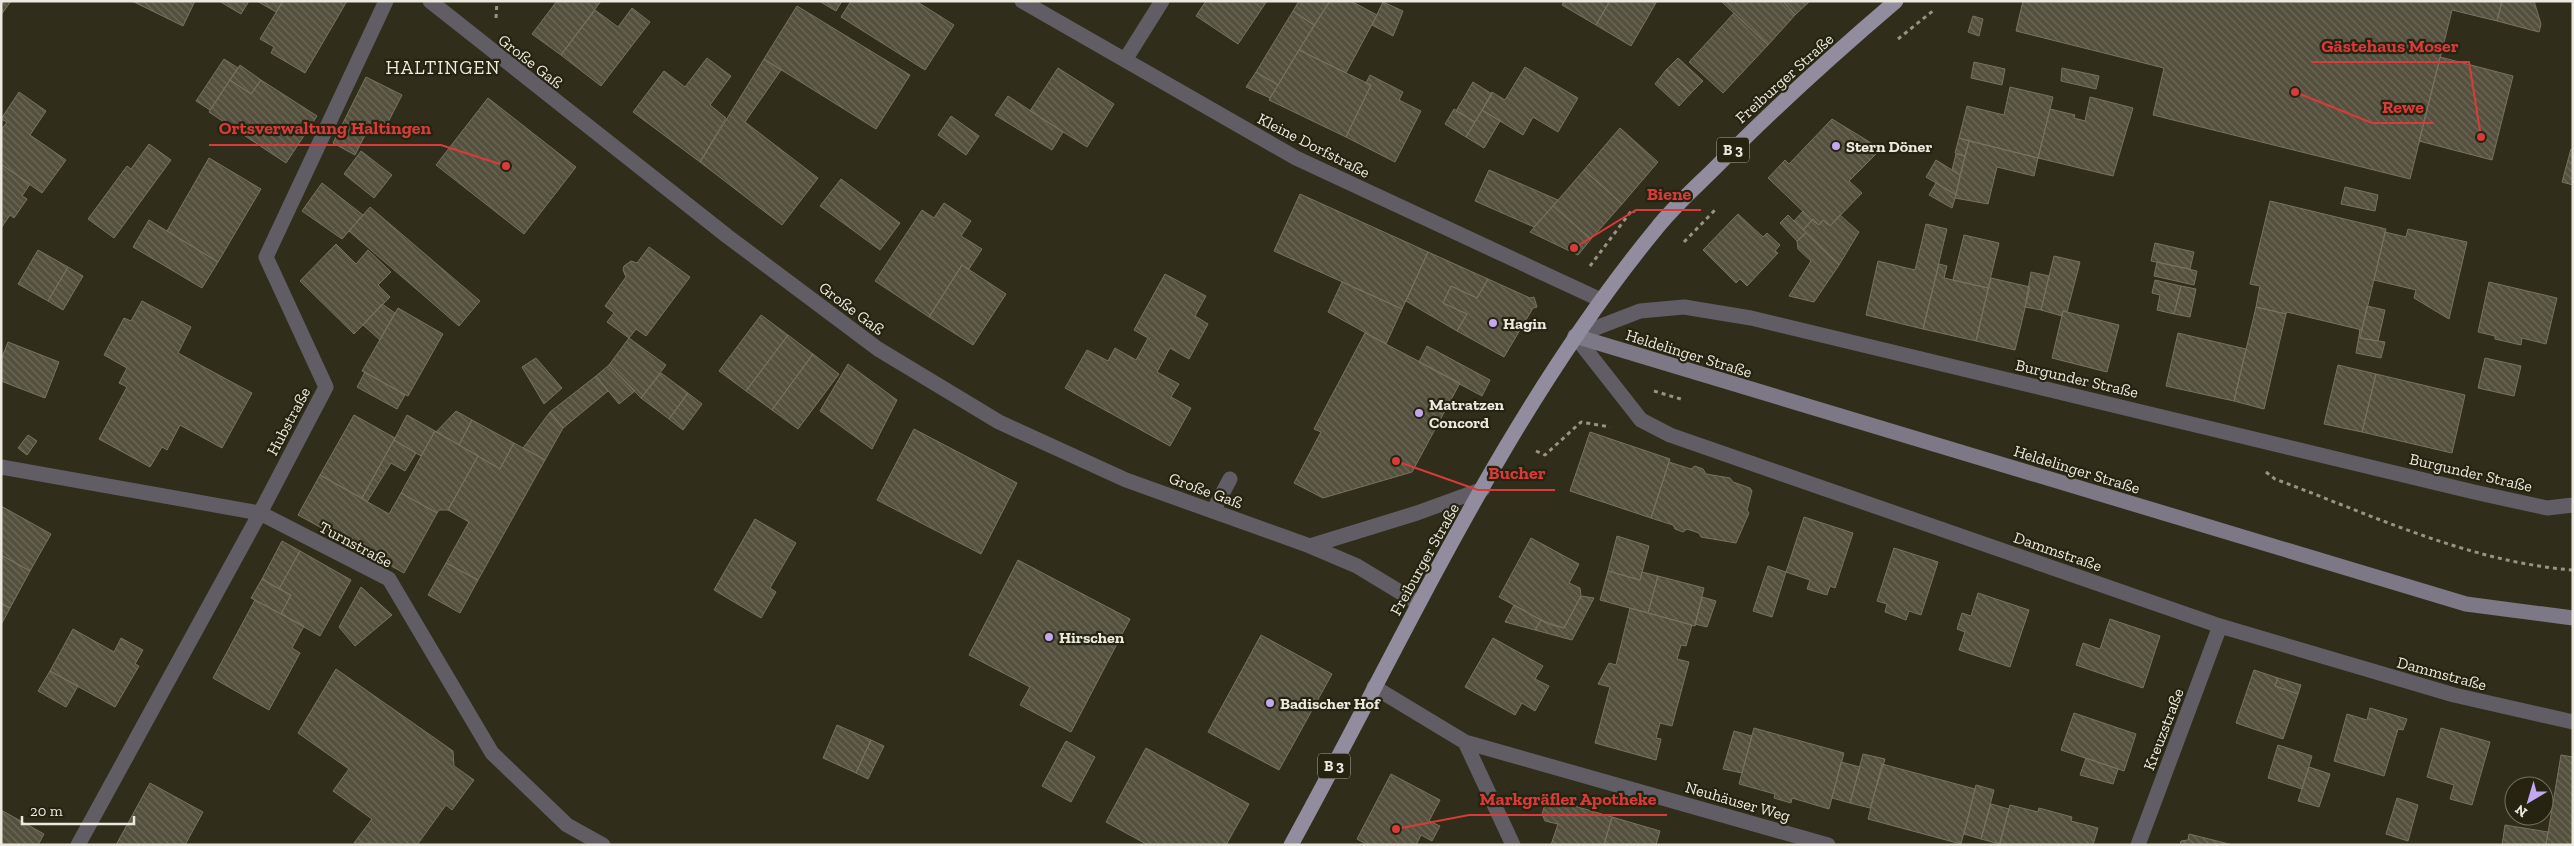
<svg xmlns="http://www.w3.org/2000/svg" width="2574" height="846" font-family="'Zilla Slab',serif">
	<defs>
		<pattern id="building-back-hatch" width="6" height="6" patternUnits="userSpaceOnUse" patternTransform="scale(1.25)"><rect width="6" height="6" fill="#54503d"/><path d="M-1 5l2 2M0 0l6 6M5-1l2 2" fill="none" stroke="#6d6959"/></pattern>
	</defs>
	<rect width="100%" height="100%" fill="#302d1b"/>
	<path fill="url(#building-back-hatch)" stroke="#77735f" d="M1,1H11L1,15Z
		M132,1H195L183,26Z
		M219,1H249L241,14Z
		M257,1H283L276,12Z
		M283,1H347L305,73L271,53L274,47L260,39Z
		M557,1H601L561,55L532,34Z
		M819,1H842L836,11Z
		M851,1H916L954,25L925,70L841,17Z
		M1206,1H1267L1238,44L1196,16Z
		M1299,1H1330L1314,25L1293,11Z
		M1330,1H1351L1377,15L1346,73L1299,50Z
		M1564,1H1610L1596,25L1562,5Z
		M1610,1H1657L1631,46L1596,25Z
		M1721,1H1783L1795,15L1768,45Z
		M1783,1H1810L1795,15Z
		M2023,1H2502L2497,21L2452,10L2410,179L2153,115L2164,68L2016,31Z
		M2502,1H2534L2541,24L2539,32L2497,21Z
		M1383,2L1403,11L1393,36L1372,25Z
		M797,6L910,75L876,129L764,59Z
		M632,8L650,22L601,86L561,55L595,10L618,27Z
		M1293,11L1314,25L1278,85L1256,72Z
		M1734,13L1768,45L1723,93L1689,62Z
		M1973,16L1983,19L1979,36L1968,32Z
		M1299,50L1371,85L1346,137L1269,100Z
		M2440,57L2513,76L2492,160L2419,141Z
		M707,58L731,76L710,105L726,118L700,162L633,112L664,71L685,87Z
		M1678,58L1703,81L1691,93L1666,70Z
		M224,59L238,68L210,110L196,101Z
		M764,59L781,70L745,122L818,178L782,225L700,162Z
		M1974,62L2005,69L2002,85L1971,78Z
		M240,65L261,80L251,94L230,80Z
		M1525,67L1578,98L1558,132L1533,117L1523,135L1482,110L1492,92L1505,100Z
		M1058,68L1114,104L1087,147L1030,111Z
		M2062,68L2099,76L2096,89L2061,81Z
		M1666,70L1691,93L1679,106L1655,84Z
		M1256,72L1278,85L1270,98L1246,87Z
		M1370,75L1403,92L1399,100L1421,111L1395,162L1346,137L1371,85L1366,83Z
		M366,77L402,95L382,134L369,127L355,155L333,143Z
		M230,80L251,94L261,80L317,116L286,163L209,112Z
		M1473,82L1492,94L1475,122L1456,111Z
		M2010,87L2053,97L2038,158L1959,138L1967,106L2004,115Z
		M19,92L46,111L30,135L66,160L42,193L1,164V130L7,122L1,119Z
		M1008,96L1063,132L1052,150L995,115Z
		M2090,97L2133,108L2113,176L2038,158L2050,109L2075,115L2074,118L2085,121Z
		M488,98L576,167L524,234L436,165Z
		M1454,109L1475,122L1466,137L1445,124Z
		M1482,110L1500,121L1484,148L1466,137Z
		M951,116L979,136L966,155L938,135Z
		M1832,119L1881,149L1849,181L1862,193L1830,226L1823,220L1819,225L1812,220L1768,178L1785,160L1789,164Z
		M1620,128L1658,162L1622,204L1584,170Z
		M1959,138L1969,141L1965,156L1955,153Z
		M1969,141L2038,158L2034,176L1997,167L1988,204L1955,198Z
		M149,144L171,160L114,238L88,219L127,166L131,169Z
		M2571,149L2573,150V185L2562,182Z
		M361,151L392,175L374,198L344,174Z
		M1956,154L1965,156L1960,175L1952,170Z
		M209,158L261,189L218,262L167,231Z
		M1936,160L1960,175L1956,195L1926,177Z
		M1,164L30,184L22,196L27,199L14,218L10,215L1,228Z
		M1489,170L1558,200L1534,227L1475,201Z
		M1584,170L1622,204L1591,239L1553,206Z
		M841,179L900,223L880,250L820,206Z
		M322,183L363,215L342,239L302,211Z
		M1936,183L1956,195L1952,208L1929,195Z
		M2345,187L2378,195L2375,211L2341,204Z
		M1300,194L1428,252L1402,309L1274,251Z
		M2270,201L2386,229L2362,330L2287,312L2286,314L2256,307L2260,286L2250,284Z
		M944,203L971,221L961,236L982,249L969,269L962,265L929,317L875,281L922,210L934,218Z
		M1553,206L1591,239L1578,255L1530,232Z
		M370,207L480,301L459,326L349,231Z
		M1803,211L1812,220L1803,230L1794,221Z
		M1738,214L1763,237L1767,233L1780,245L1775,251L1778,253L1747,286L1740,279L1736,283L1703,250Z
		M1788,215L1806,233L1797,241L1780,223Z
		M1840,215L1859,232L1839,265L1803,230L1813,219L1819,225L1823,220L1830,226Z
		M149,220L218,262L202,288L133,247Z
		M1926,224L1947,229L1923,329L1866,315L1878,261L1915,270Z
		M2408,229L2467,242L2449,319L2414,298L2416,290L2374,280L2385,232L2406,237Z
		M1806,233L1839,265L1814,302L1789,296L1811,261L1798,249L1797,241Z
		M1964,235L1999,243L1988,288L1953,280Z
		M2155,243L2194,252L2190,269L2151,261Z
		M336,244L356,264L368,250L391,272L378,285L390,297L354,334L300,281Z
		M649,247L690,277L646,336L636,329L629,338L607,322L614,313L605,306L626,277L623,270L624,266L631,261L637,263Z
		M38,250L68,267L48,301L18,284Z
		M1428,252L1488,279L1477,298L1451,286L1443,303L1467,314L1457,331L1406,301Z
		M2054,256L2080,262L2067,312L2063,311L2062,316L2041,310Z
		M2157,262L2197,271L2194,285L2154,276Z
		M1939,264L1947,266L1944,278L1988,288L1976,341L1923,329Z
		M962,265L1006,294L973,345L929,317Z
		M68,267L83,276L63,310L48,301Z
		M2031,272L2049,276L2041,310L2025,307Z
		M1165,274L1206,296L1195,316L1208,324L1189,359L1170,348L1157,372L1179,384L1171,397L1191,408L1170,446L1065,388L1087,350L1108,361L1115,348L1136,360L1148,338L1134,330Z
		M1991,278L2030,287L2015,350L1976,341Z
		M1488,279L1530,298L1534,297L1537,307L1533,308L1504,357L1457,331L1467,314L1443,303L1451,286L1477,298Z
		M2155,280L2181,286L2174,314L2157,310L2160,295L2152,293Z
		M1342,282L1402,309L1386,344L1328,312Z
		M2489,282L2557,298L2546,344L2522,338L2521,345L2495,339V336L2478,332Z
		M2181,286L2196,289L2190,317L2174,314Z
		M142,301L191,327L178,353L252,393L222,448L180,425L167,450L162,447L150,467L99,439L127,387L119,383L127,368L104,355L124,318L131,321Z
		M382,304L395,313L380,340L363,325Z
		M2367,306L2385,310L2378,341L2360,338Z
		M2256,307L2286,314L2264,409L2234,401Z
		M398,308L443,334L408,396L362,371Z
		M2063,311L2119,325L2107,372L2052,358Z
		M761,315L788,335L746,391L719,371Z
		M2360,330V338L2385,342L2381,358L2356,353Z
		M1365,333L1460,383L1412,472L1323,498L1294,483L1321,432L1314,429Z
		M2178,333L2246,349L2234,401L2166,386Z
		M788,335L813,354L772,410L746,391Z
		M629,338L666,365L641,398L609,365Z
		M8,342L59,362L45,398L1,381V360Z
		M1427,346L1490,380L1482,396L1419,362Z
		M813,354L839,374L798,429L772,410Z
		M536,358L562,388L544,404L522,367Z
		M2485,358L2521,366L2514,396L2478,388Z
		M848,364L897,400L872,449L820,411Z
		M609,365L635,391L619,404L596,376Z
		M2338,365L2376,374L2362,432L2324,424Z
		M365,372L405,395L397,409L357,387Z
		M661,373L688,393L669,419L641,398Z
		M2376,374L2465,395L2452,453L2362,432Z
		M596,376L608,391L563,428L550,412Z
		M688,393L702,404L683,430L669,419Z
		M456,411L472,420L459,445L436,432Z
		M550,412L563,428L545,460L523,448Z
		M354,415L395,438L362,498L320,475Z
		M407,415L435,431L421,456L394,440Z
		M472,420L514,443L500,469L459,445Z
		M914,429L1017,483L981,554L877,500Z
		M435,431L478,456L448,510H439L437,513L401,493Z
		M1590,432L1670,459L1651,518L1570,491Z
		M28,435L37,441L27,455L18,448Z
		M394,440L416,453L405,471L391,463L367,502L362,498Z
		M514,443L545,460L478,580L446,563L469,522L448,510L478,456L500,469Z
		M1669,462L1691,469L1695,466L1703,469L1706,474L1730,478L1733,482L1750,488L1752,491L1747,510L1749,513L1736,543L1701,537L1699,533L1687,529L1683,532L1675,529L1673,525L1651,518Z
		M320,475L389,514L401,493L437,513L404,573L298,515Z
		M1,506L51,534L30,571L1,555Z
		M1804,517L1853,533L1835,588L1830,586L1827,595L1807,589L1810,580L1786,572Z
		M755,519L796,543L770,588L776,592L761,618L714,590Z
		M1617,536L1649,546L1640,580L1608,571Z
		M1531,538L1579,564L1569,583L1580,588L1581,596L1564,628L1548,624L1499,597Z
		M282,541L300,551L279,589L262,579Z
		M1894,548L1938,562L1921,615L1909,611L1906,620L1885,612L1887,604L1877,601Z
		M300,551L351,580L320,636L281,614L291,595L279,589Z
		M1,555L30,571L10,608L1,604Z
		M1018,560L1130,619L1071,732L1020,705L1030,687L969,655Z
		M446,563L478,580L460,613L428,595Z
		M1768,566L1786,572L1772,617L1753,611Z
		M1608,571L1640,580L1642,572L1658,576L1648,613L1600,600Z
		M1658,576L1704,588L1695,626L1648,613Z
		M262,579L291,595L281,614L251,598Z
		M361,587L392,615L355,646L339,627Z
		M1978,593L2029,610L2010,667L1959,650L1965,632L1957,629L1962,613L1971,616Z
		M1581,596L1594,598L1572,640L1535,630L1541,620L1564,628Z
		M1702,597L1716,601L1707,627L1695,624Z
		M255,600L304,626L292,648L300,653L269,710L213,678Z
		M1,604L10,608L1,625Z
		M1514,605L1541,620L1535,630L1505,622Z
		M1630,608L1692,625L1686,646L1681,645L1677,659L1689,662L1672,726L1660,723L1656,738L1661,739L1656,760L1595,743L1610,687L1598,684L1609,663L1616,665Z
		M2110,619L2160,636L2143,688L2076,665L2083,643L2100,649Z
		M73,629L114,652L121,638L143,650L135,664L139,666L115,707L50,671Z
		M1261,635L1332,674L1279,770L1208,732Z
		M1493,638L1543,666L1535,679L1549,686L1535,711L1522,703L1515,715L1465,687Z
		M336,669L453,751L454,766L474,780L452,810L446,805L417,845L354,843L372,819L333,791L349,769L298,733Z
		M2254,670L2278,678L2275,686L2298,694L2283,739L2236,723Z
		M50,671L78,686L66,707L38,691Z
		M2278,678L2301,685L2298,694L2275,686Z
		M2370,708L2407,719L2403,730L2398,729L2384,776L2334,761L2347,714L2367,720Z
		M2074,713L2136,734L2124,771L2061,750Z
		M837,725L871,740L856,773L823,758Z
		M1754,728L1844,753L1829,809L1792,798L1791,803L1774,798L1775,794L1739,784Z
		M2441,728L2490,742L2472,805L2450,799L2454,785L2427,777Z
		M1734,731L1752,736L1742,773L1723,769Z
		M871,740L884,746L868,779L856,773Z
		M1066,741L1095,757L1071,802L1042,786Z
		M2278,745L2312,756L2302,789L2268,778Z
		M1146,748L1249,804L1226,845H1148L1106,822Z
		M1863,754L1885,759L1870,808L1850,803Z
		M2561,755L2573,757V845H2546Z
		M2086,758L2118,769L2113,784L2080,775Z
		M1841,762L1860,767L1850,803L1832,798Z
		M1882,764L1975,789L1961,844L1868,819Z
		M2309,767L2330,774L2319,807L2298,801Z
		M1391,774L1440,800L1429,821L1440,826L1432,841L1421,835L1416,845H1368L1357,839Z
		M150,783L203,812L185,845H116Z
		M1976,785L1994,790L1981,839L1964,834Z
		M1547,798L1612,817L1604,845H1551L1558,824L1545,821L1542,814Z
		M2397,798L2418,805L2408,841L2386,834Z
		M1991,804L2009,809L2000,844L1981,839Z
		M2010,805L2038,812L2039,808L2072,817L2071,821L2098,828L2093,845H1999Z
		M1,810L44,834L38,845H1Z
		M1612,817L1660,831L1656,845H1604Z
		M2505,825L2548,832L2546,845H2502Z
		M2189,834L2233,845H2180L2181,841L2188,840Z"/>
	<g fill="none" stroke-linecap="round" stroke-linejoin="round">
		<path stroke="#969486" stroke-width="3" stroke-dasharray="4 4" stroke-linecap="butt" d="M496,18L497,1
			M1898,39L1934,10
			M1684,242L1715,210
			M1590,266L1632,210L1635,212
			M1654,391L1684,400
			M1536,451L1545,455L1581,422L1610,427
			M2266,472L2275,479C2372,515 2469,562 2573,570"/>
		<path stroke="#605d65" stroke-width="15" d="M1213,511L1230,479"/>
		<path stroke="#605d65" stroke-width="15" d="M430,1L727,236L878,349L999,422L1126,480L1310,546L1357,566L1418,603
			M1022,1L1296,158L1601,300
			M1125,60L1162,1
			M1,467L260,513L389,579L492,753L567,825L603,845
			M2573,505L2547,508L2474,492L1751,318L1684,307L1640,311L1575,336L1641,420L1670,435L2220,626L2454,695L2573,722
			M1310,546L1417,513L1483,489
			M1374,687L1465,742L1513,845
			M1465,742L1828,845
			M78,845L260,513L326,387L266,257L386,1
			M2138,845L2220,626"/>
		<path stroke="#7c7885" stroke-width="15" d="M1575,336L2466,604L2573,618"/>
		<path stroke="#928d9e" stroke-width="15" d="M1291,845C1406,636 1504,414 1656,229C1674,206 1697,186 1718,165C1775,107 1835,53 1896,1"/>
	</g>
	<g fill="#c3a7f2" stroke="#262311" stroke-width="2">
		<circle cx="1836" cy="146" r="5"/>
		<circle cx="1493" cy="323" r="5"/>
		<circle cx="1419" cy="413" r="5"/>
		<circle cx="1049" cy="637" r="5"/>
		<circle cx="1270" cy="703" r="5"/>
	</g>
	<g text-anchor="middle" stroke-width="4.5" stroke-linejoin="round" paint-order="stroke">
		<g fill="#262311" stroke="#b1aea1" stroke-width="1">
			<rect x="1717" y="137.5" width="32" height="25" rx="4"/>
			<rect x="1318" y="753.5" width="32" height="25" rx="4"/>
		</g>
		<g font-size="15" font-weight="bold" fill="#eceadf">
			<text x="1733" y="155">B 3</text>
			<text x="1334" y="771">B 3</text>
		</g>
		<g font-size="16" fill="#eceadf" stroke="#262311">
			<text transform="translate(531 61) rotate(38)" y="6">Große Gaß</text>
			<text transform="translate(1784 78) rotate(-42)" y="6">Freiburger Straße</text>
			<text transform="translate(1314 145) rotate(27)" y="6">Kleine Dorfstraße</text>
			<text transform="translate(852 308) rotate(37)" y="6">Große Gaß</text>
			<text transform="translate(1689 353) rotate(17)" y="6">Heldelinger Straße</text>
			<text transform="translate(2077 378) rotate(13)" y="6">Burgunder Straße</text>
			<text transform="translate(288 421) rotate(-62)" y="6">Hubstraße</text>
			<text transform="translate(2077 469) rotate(17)" y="6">Heldelinger Straße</text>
			<text transform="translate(2471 472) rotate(13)" y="6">Burgunder Straße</text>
			<text transform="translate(1206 490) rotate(20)" y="6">Große Gaß</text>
			<text transform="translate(356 544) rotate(28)" y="6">Turnstraße</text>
			<text transform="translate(2058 551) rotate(19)" y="6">Dammstraße</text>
			<text transform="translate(1424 559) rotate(-61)" y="6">Freiburger Straße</text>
			<text transform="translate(2442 673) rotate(15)" y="6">Dammstraße</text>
			<text transform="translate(2163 729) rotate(-69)" y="6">Kreuzstraße</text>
			<text transform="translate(1738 801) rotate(16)" y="6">Neuhäuser Weg</text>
		</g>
		<g font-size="16" font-weight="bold" fill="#eceadf" stroke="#262311" text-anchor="start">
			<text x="1846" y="152">Stern Döner</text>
			<text x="1503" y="329">Hagin</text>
			<text x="1429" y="410">Matratzen<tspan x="1429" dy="18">Concord</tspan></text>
			<text x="1059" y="643">Hirschen</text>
			<text x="1280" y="709">Badischer Hof</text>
		</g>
		<g font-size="19" letter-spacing="1" fill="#eceadf" stroke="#262311">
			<text x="443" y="74">HALTINGEN</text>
		</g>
	</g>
	<path fill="none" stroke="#d83b3a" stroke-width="2" d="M2481 137L2469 62H2311M2295 92L2372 123H2434M506 166L441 145H209M1574 248L1636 210H1701M1396 461L1478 490H1555M1396 829L1469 815H1667"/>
	<g fill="#d83b3a" stroke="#262311" stroke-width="2">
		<circle cx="2481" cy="137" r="5"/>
		<circle cx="2295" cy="92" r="5"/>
		<circle cx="506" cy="166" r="5"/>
		<circle cx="1574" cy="248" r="5"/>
		<circle cx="1396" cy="461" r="5"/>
		<circle cx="1396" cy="829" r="5"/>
	</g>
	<g font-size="18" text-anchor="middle" font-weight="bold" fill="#d83b3a" stroke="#262311" stroke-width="4.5" stroke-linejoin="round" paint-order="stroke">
		<text x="2390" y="52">Gästehaus Moser</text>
		<text x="2403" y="113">Rewe</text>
		<text x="325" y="134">Ortsverwaltung Haltingen</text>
		<text x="1669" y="200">Biene</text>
		<text x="1517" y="479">Bucher</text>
		<text x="1568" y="805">Markgräfler Apotheke</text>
	</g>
	<rect width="2574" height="846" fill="none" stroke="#eceadf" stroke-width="5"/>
	<g transform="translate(2529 801) rotate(218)"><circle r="24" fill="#262311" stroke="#757363"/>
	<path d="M0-4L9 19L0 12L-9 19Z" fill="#c3a7f2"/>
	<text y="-8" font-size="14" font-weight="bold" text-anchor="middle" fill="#eceadf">N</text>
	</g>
	<path d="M22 816v8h112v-8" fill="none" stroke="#eceadf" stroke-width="2.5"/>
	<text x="30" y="816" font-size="15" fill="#eceadf" stroke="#262311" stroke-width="4" paint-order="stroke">20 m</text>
</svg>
